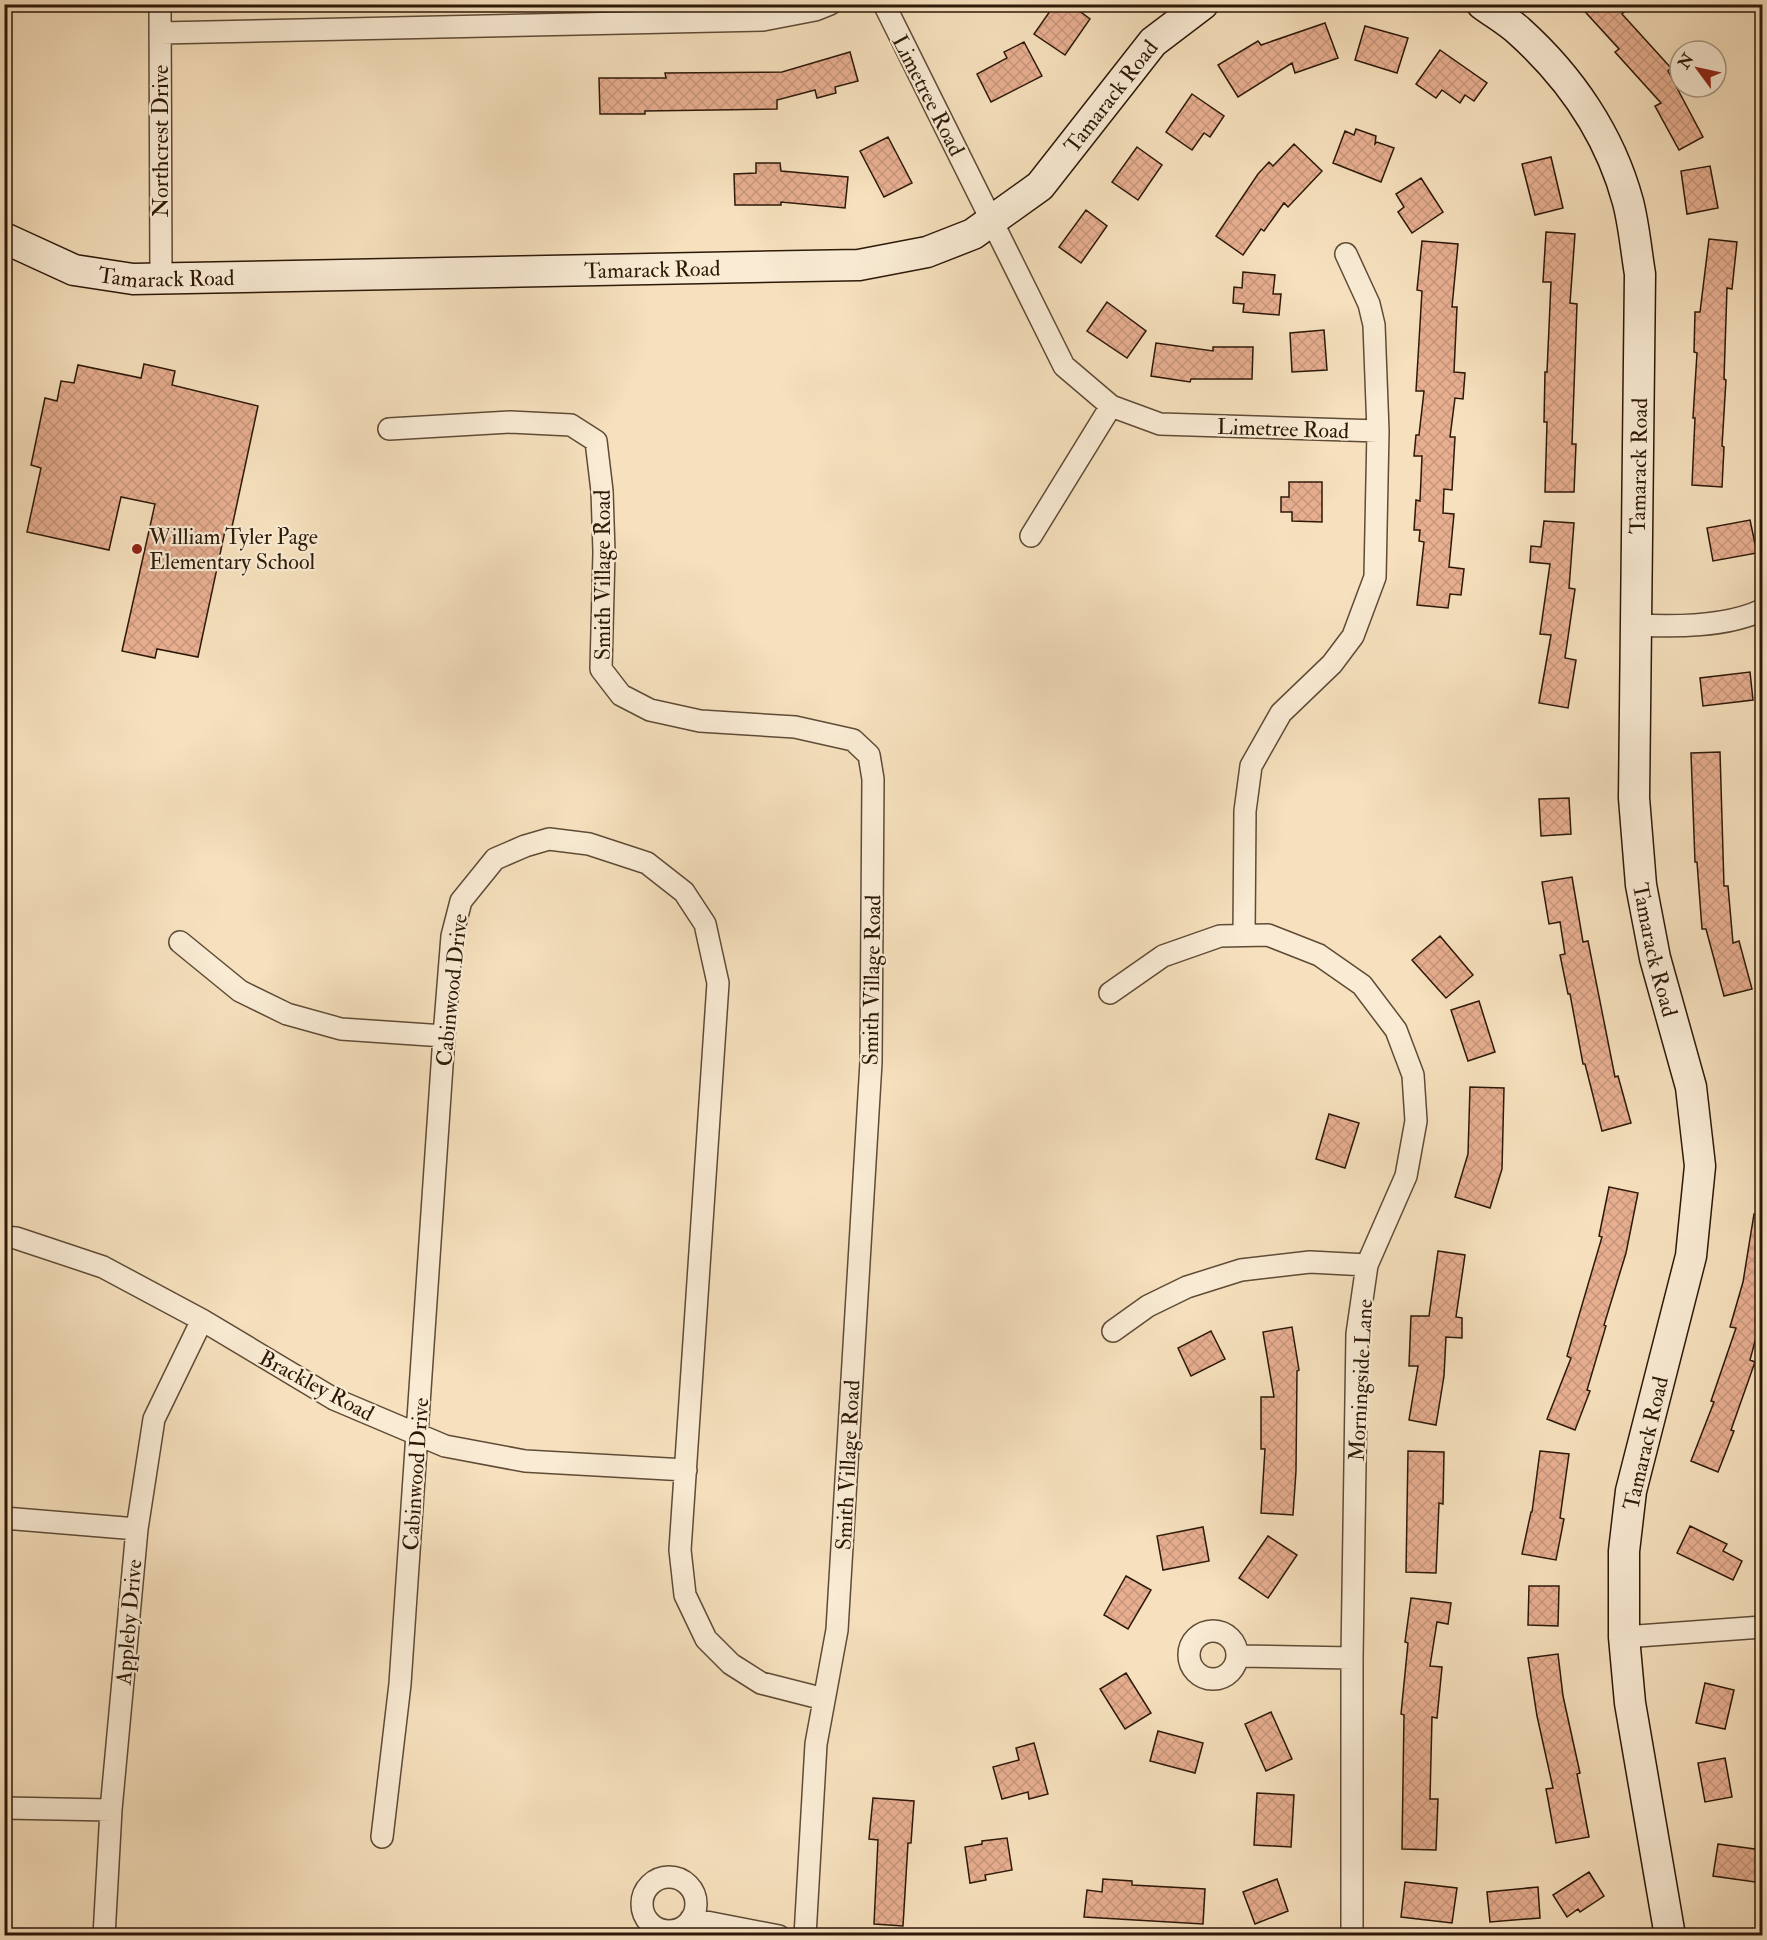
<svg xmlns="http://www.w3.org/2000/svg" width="1767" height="1940" font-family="'IM FELL Double Pica',serif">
	<defs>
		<pattern id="building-cross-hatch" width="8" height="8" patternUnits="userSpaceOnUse" patternTransform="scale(1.5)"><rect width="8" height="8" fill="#e8af91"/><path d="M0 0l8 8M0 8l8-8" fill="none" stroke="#c7967c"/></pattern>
	</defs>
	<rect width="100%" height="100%" fill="#f6e0bd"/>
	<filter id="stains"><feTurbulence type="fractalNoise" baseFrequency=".00333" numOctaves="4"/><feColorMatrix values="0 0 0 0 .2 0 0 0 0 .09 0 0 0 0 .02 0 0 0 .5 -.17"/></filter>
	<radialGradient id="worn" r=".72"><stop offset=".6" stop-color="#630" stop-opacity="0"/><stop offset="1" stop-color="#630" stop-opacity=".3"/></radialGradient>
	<path fill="url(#building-cross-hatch)" stroke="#2d1909" stroke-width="1.5" d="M1055,4H1070L1090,19L1065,55L1034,34Z
		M1578,4H1632L1622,14L1671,68L1668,71L1703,137L1679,150L1655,106L1661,103L1615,52L1619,49Z
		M1325,23L1338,58L1295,73L1292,63L1238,97L1218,65L1258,41L1261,45Z
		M1365,26L1408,38L1397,73L1355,60Z
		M1024,42L1042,76L991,102L977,74L1007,58L1004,52Z
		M1440,50L1487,83L1474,101L1465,95L1460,103L1442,90L1436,98L1416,84Z
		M850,52L858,81L835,87L836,93L817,98L815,90L777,100V109L645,111V114H600L599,78H666L665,73L782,72Z
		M1192,94L1224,116L1210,137L1204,133L1192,150L1166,132Z
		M1356,129L1376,136L1375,144L1377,142L1394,148L1381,182L1333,163L1345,131L1354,135Z
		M888,137L912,183L884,197L860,151Z
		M1294,144L1322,171L1288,207L1284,203L1264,231L1261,229L1243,255L1216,236L1258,174L1269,162L1273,166Z
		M1137,147L1162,165L1138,200L1112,182Z
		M1551,157L1563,208L1535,215L1522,164Z
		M756,163H780L781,171L848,177L845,208L781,202V205H735L734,174L756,173Z
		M1710,166L1718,208L1687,214L1681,171Z
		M1421,178L1443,212L1412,233L1398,212L1404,207L1396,194Z
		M1086,210L1107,226L1081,263L1059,247Z
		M1546,232L1575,234L1570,303L1577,304L1572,444H1576L1574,492H1545L1547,422H1544L1545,372H1547L1551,282H1543Z
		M1709,239L1737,242L1732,289L1727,288L1724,379L1726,380L1722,446L1724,447L1722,487L1692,485L1695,418H1693L1697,353L1694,352L1695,312H1700Z
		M1422,241L1458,244L1452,307H1457L1454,372L1465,373L1463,399L1455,398L1450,437H1455L1452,490L1444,489L1443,513L1454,514L1449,567L1464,569L1461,595L1450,594L1448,608L1417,605L1424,542L1419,541L1420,530H1414L1416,500L1420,501L1422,456H1414L1416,435H1419L1424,391H1416L1422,291L1417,290Z
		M1243,272L1275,275L1273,294H1281L1279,315L1243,312L1244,304L1233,303L1234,287L1242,288Z
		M1107,302L1146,331L1127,358L1087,331Z
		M1324,330L1327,370L1292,372L1290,333Z
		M1156,343L1213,351V347H1253L1252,379H1191L1190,382L1151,376Z
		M144,364L175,371L172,385L258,406L232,527L226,526L198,657L157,649L155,658L122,651L155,504L121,497L109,550L27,532L41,468L31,465L45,398L57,401L61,381L74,383L78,365L141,378Z
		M1289,482H1322V522L1292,521V512H1281V497H1289Z
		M1750,520L1757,553L1713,561L1707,528Z
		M1544,521L1574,523L1569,588L1575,589L1565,658L1576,660L1568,708L1539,703L1551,635L1540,634L1550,564L1530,562L1531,546L1541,547Z
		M1750,672L1753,700L1703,706L1700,678Z
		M1720,752L1724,886H1728L1733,943L1739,941L1752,989L1724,996L1706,929H1702L1697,862H1695L1691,753Z
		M1569,798L1571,834L1541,836L1539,799Z
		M1572,877L1583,942L1588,941L1615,1077L1618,1076L1631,1123L1602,1131L1585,1064H1583L1570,994H1568L1560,955L1565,954L1560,922L1549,924L1542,882Z
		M1440,936L1473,975L1446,998L1412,960Z
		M1479,1001L1495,1052L1468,1061L1451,1010Z
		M1470,1087L1504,1088L1502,1169L1490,1208L1455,1197L1468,1154Z
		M1329,1114L1359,1123L1345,1168L1316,1159Z
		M1609,1187L1638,1193L1626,1253L1604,1325L1606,1326L1587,1390L1590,1391L1575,1430L1547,1419L1571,1358L1567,1356L1602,1237L1599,1236Z
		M1754,1214H1762V1315L1750,1360L1755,1362L1731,1430L1734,1431L1718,1472L1691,1461L1714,1402L1711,1401L1736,1328L1730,1327L1743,1282Z
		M1438,1251L1465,1255L1456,1317L1462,1318V1338L1446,1337L1444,1376L1436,1425L1409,1420L1418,1366H1409L1411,1316H1429Z
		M1292,1327L1299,1370L1297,1371L1296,1471L1293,1515L1261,1513L1265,1449H1261V1397H1274L1263,1332Z
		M1211,1331L1225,1359L1191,1376L1178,1348Z
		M1408,1451L1444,1452L1443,1504L1439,1503L1436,1573L1406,1572Z
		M1540,1451L1569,1454L1560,1518L1564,1519L1556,1560L1522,1554L1531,1512H1532Z
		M1690,1526L1727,1544L1723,1551L1742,1561L1733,1580L1677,1553Z
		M1203,1527L1209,1561L1163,1570L1157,1536Z
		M1268,1536L1297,1555L1268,1598L1239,1578Z
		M1126,1576L1151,1590L1128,1629L1104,1615Z
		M1529,1586H1559L1558,1626L1528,1625Z
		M1411,1598L1451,1603L1448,1624L1437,1622L1430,1666L1442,1667L1437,1718L1432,1717L1430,1799H1438L1436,1850L1402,1849L1404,1715L1401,1714L1408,1643L1405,1642Z
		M1558,1654L1563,1696L1580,1773L1577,1774L1589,1837L1556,1843L1546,1789L1553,1788L1537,1716L1528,1658Z
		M1126,1673L1151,1713L1125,1729L1100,1689Z
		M1705,1683L1734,1690L1725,1729L1696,1723Z
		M1271,1712L1292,1759L1266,1771L1245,1724Z
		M1158,1731L1203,1743L1195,1773L1150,1761Z
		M1034,1743L1048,1794L1029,1799L1028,1792L1002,1799L993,1767L1019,1760L1016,1748Z
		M1725,1758L1732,1797L1705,1802L1698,1763Z
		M1257,1793L1294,1795L1291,1847L1254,1845Z
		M873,1798L914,1801L911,1843H908L903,1926L874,1924L878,1840L869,1839Z
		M1007,1838L1012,1870L985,1875L986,1880L970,1883L965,1847L982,1844V1841Z
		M1718,1844L1762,1850V1883L1713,1876Z
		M1589,1872L1604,1896L1580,1912L1578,1909L1567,1917L1553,1895Z
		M1103,1879L1132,1881V1885L1205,1889L1203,1924L1084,1917L1087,1890L1102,1892Z
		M1277,1879L1288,1911L1255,1924L1243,1892Z
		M1405,1882L1457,1888L1452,1923L1401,1917Z
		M1538,1887L1540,1918L1490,1922L1487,1892Z"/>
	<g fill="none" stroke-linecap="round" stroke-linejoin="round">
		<g stroke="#5f4b36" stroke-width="24">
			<path id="street" d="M160,4L161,278
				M884,4L1064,366L1111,406L1160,424L1378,431
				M160,33L763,20L815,10L830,4
				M389,429L510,422L571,425L596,441L602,491L604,552L601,669L621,695L650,710L700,721L795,727L853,740L869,755L873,779L871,1062L837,1630L816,1744L805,1936
				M1031,536L1111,406
				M1636,625C1675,627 1726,627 1762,610
				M1244,935L1245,811L1251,766L1281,713L1332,664L1353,636L1375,577L1378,431L1374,325L1369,304L1346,254
				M180,942L240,991L287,1014L341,1029L444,1036
				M1110,993L1163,956L1220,936L1268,935L1319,955L1362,985L1396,1030L1413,1075L1416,1121L1406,1176L1367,1265L1357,1334L1352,1658V1936
				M4,1237L16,1238L103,1267L202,1320L334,1399L445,1446L525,1461L686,1470
				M1113,1331L1148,1306L1187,1287L1241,1270L1310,1262L1367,1265
				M4,1518L137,1529
				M1189 1655a24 24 0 1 1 48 0a24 24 0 1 1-48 0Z
				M1624,1637L1762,1627
				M1237,1656L1352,1658
				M4,1808L111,1810
				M382,1837L400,1684L444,1036L452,936L461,901L495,859L525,846L549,839L589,844L647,863L684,892L705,924L718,983L680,1550L685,1595L706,1639L731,1664L761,1683L824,1699
				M642 1904a27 27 0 1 1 54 0a27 27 0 1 1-54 0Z
				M691,1919L779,1936
				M104,1936L111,1810L137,1529L154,1419L202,1320"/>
		</g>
		<g stroke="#2d1909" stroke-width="33">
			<g id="secondary">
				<path id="s1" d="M1482,4C1494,13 1508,21 1519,31C1570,77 1610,135 1628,202C1634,225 1636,250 1640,274L1634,798L1641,885L1655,958L1691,1087L1700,1166L1691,1256L1631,1491L1624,1551V1637L1630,1703L1670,1936"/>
				<path id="s2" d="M4,238L74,270L133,279L859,265L927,252L973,234L1040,186L1153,42L1203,4"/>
			</g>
		</g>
		<use href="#street" stroke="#f9ebd4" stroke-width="21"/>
		<use href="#secondary" stroke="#f9ebd4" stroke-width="30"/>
	</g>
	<circle fill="#8f2418" stroke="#f9ebd4" stroke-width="2" cx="137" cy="549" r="6"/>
	<g text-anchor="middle" stroke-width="4.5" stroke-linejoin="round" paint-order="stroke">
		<g font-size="22" fill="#2d1909" stroke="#f9ebd4">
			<text transform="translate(929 95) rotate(63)" y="8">Limetree Road</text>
			<text dy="8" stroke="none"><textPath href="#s2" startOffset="1178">Tamarack Road</textPath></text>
			<text transform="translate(160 141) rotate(-90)" y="8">Northcrest Drive</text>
			<text dy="8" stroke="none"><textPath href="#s2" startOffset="656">Tamarack Road</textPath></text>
			<text dy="8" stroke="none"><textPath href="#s2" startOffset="170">Tamarack Road</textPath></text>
			<text transform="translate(1283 428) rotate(2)" y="8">Limetree Road</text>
			<text transform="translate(1638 466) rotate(-89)" y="8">Tamarack Road</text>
			<text transform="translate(602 575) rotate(-90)" y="8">Smith Village Road</text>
			<text dy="8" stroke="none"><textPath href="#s1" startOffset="1002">Tamarack Road</textPath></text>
			<text transform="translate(871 980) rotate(-89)" y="8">Smith Village Road</text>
			<text transform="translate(451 990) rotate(-84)" y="8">Cabinwood Drive</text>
			<text transform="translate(1360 1380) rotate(-87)" y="8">Morningside Lane</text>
			<text transform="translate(317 1385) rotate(28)" y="8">Brackley Road</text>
			<text transform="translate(1645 1443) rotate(-77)" y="8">Tamarack Road</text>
			<text transform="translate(847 1465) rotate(-87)" y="8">Smith Village Road</text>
			<text transform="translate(415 1474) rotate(-86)" y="8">Cabinwood Drive</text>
			<text transform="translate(128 1622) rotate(-85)" y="8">Appleby Drive</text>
		</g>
		<g font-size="22" fill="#2d1909" stroke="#f9ebd4" text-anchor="start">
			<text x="149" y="544">William Tyler Page<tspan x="149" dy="25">Elementary School</tspan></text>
		</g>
	</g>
	<rect width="1767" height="1940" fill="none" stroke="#f6e0bd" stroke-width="24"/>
	<rect x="6" y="6" width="1755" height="1928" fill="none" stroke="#2d1909" stroke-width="3"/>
	<rect x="12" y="12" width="1743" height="1916" fill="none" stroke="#2d1909" stroke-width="1.5"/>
	<g transform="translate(1698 69) rotate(303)"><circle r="28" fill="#f9ebd4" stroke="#a79783" stroke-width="1.5"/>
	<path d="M0-4.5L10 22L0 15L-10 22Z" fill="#8f2418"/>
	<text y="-9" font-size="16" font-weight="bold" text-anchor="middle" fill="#2d1909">N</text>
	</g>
	<rect width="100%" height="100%" filter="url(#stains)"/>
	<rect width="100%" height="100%" fill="url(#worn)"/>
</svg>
